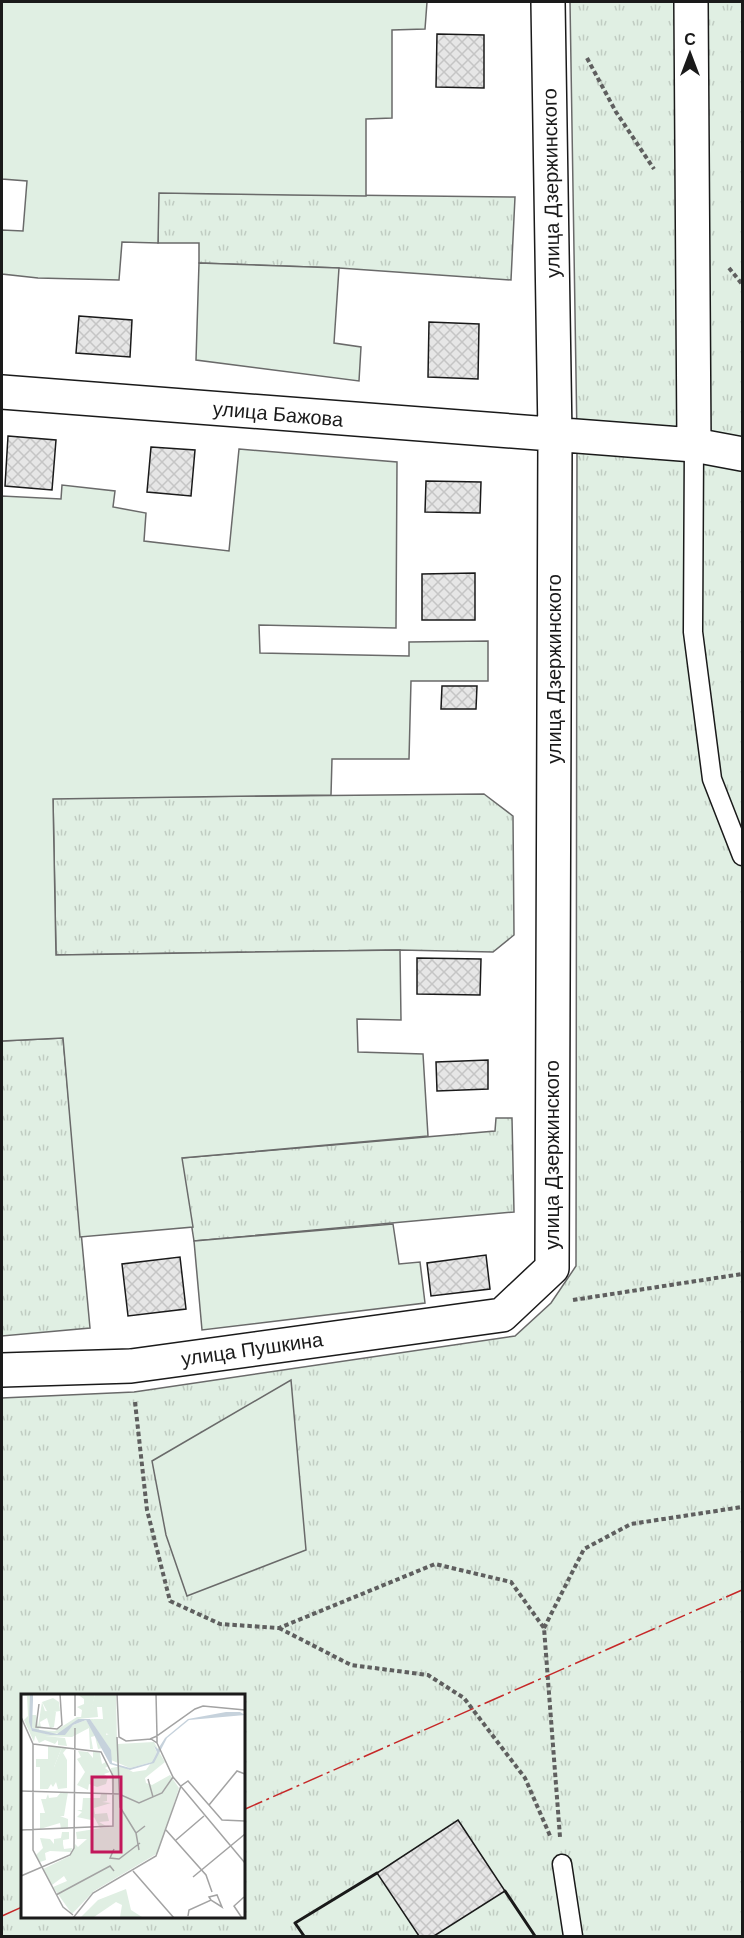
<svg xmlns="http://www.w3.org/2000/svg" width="744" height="1938" font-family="Helvetica,sans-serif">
	<defs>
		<pattern id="grass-tufts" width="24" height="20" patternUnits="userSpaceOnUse" patternTransform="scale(1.5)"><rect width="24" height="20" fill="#e0efe3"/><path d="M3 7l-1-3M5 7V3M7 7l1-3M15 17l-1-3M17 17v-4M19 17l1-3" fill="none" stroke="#c0ccc2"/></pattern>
		<pattern id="building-cross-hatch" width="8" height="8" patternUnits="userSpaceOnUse" patternTransform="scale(1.5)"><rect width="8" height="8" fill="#e6e6e6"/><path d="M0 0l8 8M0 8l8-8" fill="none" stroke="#c5c5c5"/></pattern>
	</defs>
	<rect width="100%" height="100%" fill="#fff"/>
	<path fill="url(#grass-tufts)" stroke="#6a6a6a" stroke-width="1.5" fill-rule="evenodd" d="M570,2H742V1936H2V1398L134,1392L515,1336L551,1303L576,1266L577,437ZM22,1695H243V1916H22Z
		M158,193L515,197L511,280L339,268L199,263V243H158Z
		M484,794L513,816L514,935L493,952L400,950L56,955L53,798Z
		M63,1038L90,1328L2,1336V1041Z
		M496,1118H512L514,1212L194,1241L181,1158L495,1131Z"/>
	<path fill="#e0efe3" stroke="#6a6a6a" stroke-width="1.5" d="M2,2H427L425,29L392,30V118L366,119V196L159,193L158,243L122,242L119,280L38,278L2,274V230L23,231L27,181L2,179Z
		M199,263L339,268L334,343L361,347L359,381L196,360Z
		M239,449L397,462L396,628L259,625L260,653L409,656V642L488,641V681H411L409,759H332L331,795L53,799L56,955L400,950L401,1020L357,1019L358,1052L423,1054L428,1136L182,1158L193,1227L80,1237L63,1038L2,1041V496L61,499L62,485L115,491L113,507L146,513L144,541L229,551Z
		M393,1224L399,1264L420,1262L425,1303L202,1330L194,1241Z
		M291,1380L306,1550L187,1596L166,1535L152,1461Z"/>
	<path fill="url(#building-cross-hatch)" stroke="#1a1a1a" stroke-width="1.5" d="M437,34L484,35V88L436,87Z
		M79,316L132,320L130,357L76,353Z
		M429,322L479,324L478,379L428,377Z
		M8,436L56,440L52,490L5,486Z
		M151,447L195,450L191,496L147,492Z
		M426,481L481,482L480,513L425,512Z
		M475,573V620H422V574Z
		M442,686H477L476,709H441Z
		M417,958L481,959L480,995L417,994Z
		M488,1060V1089L437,1091L436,1062Z
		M486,1255L490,1289L431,1296L427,1263Z
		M180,1257L186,1309L128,1316L122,1264Z
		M458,1820L505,1891L434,1936H419L377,1873Z"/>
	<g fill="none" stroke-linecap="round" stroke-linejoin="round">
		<g stroke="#1a1a1a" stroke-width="21">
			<path id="lane" d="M694,445L693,632L712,779L742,856
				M562,1864L573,1936"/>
		</g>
		<g stroke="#1a1a1a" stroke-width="36">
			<path id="street" d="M691,2L694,445
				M2,392L694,445L742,454
				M2,1370L131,1366L502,1315L552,1268L555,436L548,2"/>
		</g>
		<path stroke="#5f5f5f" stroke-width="4" stroke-dasharray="4.5 3" stroke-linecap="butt" d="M587,58L616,112L654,169
			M729,268L742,284
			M573,1300L742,1274
			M135,1402L147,1510L170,1601L220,1624L279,1628L435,1564L511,1582L544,1628L560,1837
			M279,1628L351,1665L428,1675L464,1698L525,1778L551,1838
			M544,1628L584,1549L631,1524L742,1507"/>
		<use href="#lane" stroke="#fff" stroke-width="18"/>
		<use href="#street" stroke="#fff" stroke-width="33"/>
		<path stroke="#1a1a1a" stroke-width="3" d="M505,1891L535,1936
			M304,1936L295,1923L377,1873"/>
		<path stroke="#c62828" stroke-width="1.5" stroke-dasharray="21 4.5 3 4.5" stroke-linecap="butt" d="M243,1810L742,1590
			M2,1916L22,1907"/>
	</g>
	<g text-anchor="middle" stroke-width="4.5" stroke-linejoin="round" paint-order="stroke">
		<g font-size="20" fill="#1a1a1a" stroke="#fff">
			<text transform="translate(551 183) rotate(-91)" y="7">улица Дзержинского</text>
			<text transform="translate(278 414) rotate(5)" y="7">улица Бажова</text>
			<text transform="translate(554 669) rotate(-90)" y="7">улица Дзержинского</text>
			<text transform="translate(552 1155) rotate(-90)" y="7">улица Дзержинского</text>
			<text transform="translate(252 1349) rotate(-8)" y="7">улица Пушкина</text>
		</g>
	</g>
	<g transform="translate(21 1694)">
		<rect width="224" height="224" fill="#fff"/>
		<path d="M4,0L11,2L10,35L29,41H43L52,31L65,26L82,54L77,55L74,42L70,43L72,55H69L68,34L51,43L14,42L13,48L3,26L7,22L6,2H0ZM74,0H95L96,50L133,48L137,55L133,53L136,58L131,68L109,74L97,69L92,42L77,36L72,25H82L81,13H76L77,23L57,25L40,39L32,40L11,34V21H15L18,36L34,37L56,23H68ZM32,4L38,8L39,17L27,19L21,8ZM27,52L41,53L33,73H15V65H27ZM138,58L144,68L124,84L125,89L131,91L149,81L158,94L137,159L73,197L51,220L32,193L46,187L43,182L31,191L22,175L49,162L54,150L57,153L66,145H56L55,138L93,132L90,74L101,72L112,78L125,76Z" fill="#e0efe3"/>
		<path d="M69,25H72L79,36H86L85,41L94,38L97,69L90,66L89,56ZM105,195L110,216L121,223H99L101,211L95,208L73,223H60L77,206Z" fill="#e0efe3"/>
		<path d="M56,0H74L69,23L60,24L61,16L56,13L63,10V5ZM21,8L24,17L35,18L33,33L29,34L26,24L19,28L20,34L17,33ZM14,41L44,44L46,52L37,51V46L34,50L24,46L18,49ZM41,53L46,54L42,59L46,66V94L37,95L35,88L32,93L30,90L27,95H19V73H33ZM57,57L67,58L72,64V57L79,59L81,70L85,68L87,72L84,74L89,78L83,80L87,83L85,90L76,93L68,90L67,96L56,91L64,78L56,65L60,63ZM40,98H47L43,122H39L47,125V135H40L39,129L19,135V119H24L20,105H25L27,100L28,104L36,103ZM80,100H86V107L81,108L90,109L73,114L74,120L86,119L88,127L78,128L87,133L79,134L73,123L70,126L56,123L61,118L56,116H61L62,104H79ZM41,138H48V145L42,146V150L43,155L51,154L50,158L29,157L24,159L25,166L19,168L15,161L22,154L19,144L29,145L33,150V145L40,144Z" fill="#e0efe3"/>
		<path d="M9,0H12V6L11,34L36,40L57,25H69L90,56L91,69L109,74L131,68L136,58L133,52L137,55L144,44L167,25L205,18H219L224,21L168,26L146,44L133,69L109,76L89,70L65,26L52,31L44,41H29L11,37L8,28Z" fill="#c6d2dc"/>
		<path fill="none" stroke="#a3a3a3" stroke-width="1.5" d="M54,0V22M96,0L98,43L105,47L130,45L136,49L152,83L224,169M18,10L15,33L36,35L41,31L39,0M0,23L12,50V156L42,213L52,221M96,43L99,113L115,139M129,45L136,42L135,0M136,49V42L174,15L182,12L224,16M127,85L132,103M0,97L98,100L118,109L141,99L152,83M188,111L216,77L224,80M0,136L92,132V82L80,58L12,50M145,136L185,181L191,198M155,146L183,122M93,155L89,164L98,165L119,149M118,156L115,139L124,132M112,177L153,224M0,182L49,161L53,154L54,34M172,183L224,140M35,201L89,172L93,177M167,222L168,216L190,206L201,213L196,201L188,203L190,206M52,224L72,199L135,162L160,92L167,87L201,126L224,127M221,224L213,212L223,203"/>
		<path fill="#c2185b" fill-opacity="0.15" stroke="#c2185b" stroke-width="3" d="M71,83H100V158H71Z"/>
		<rect width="224" height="224" fill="none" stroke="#1a1a1a" stroke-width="3"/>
	</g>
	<rect width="744" height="1938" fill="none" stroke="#1a1a1a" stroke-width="6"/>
	<g transform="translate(690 54)" stroke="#ffffff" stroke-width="4.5" paint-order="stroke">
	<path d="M0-4.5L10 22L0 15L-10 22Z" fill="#1a1a1a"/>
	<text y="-9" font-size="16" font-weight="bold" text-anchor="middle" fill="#1a1a1a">С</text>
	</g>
</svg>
